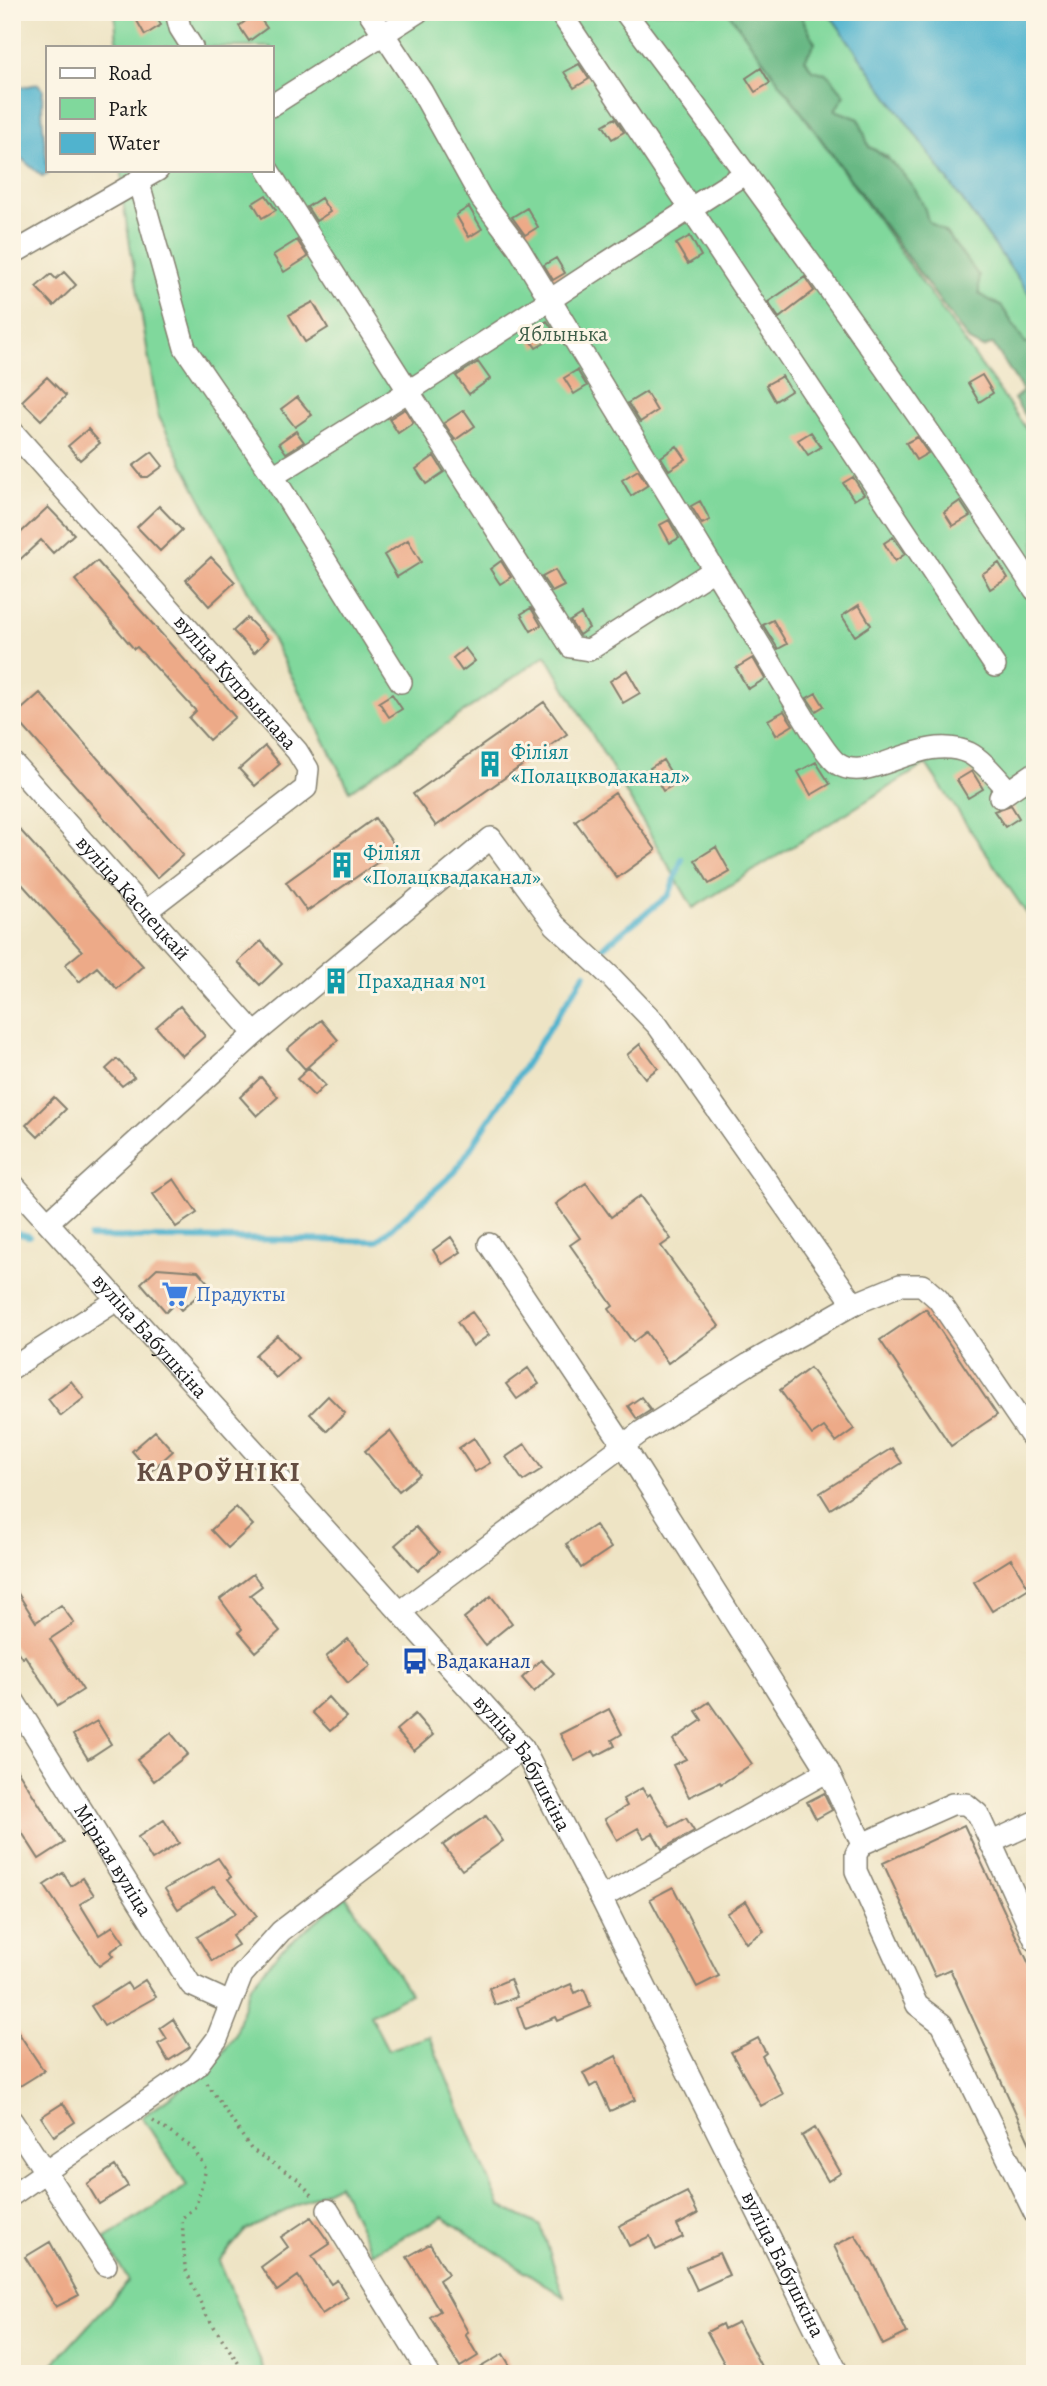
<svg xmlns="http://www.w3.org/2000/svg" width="1047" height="2386" font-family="Alegreya,serif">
	<rect width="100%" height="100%" fill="#fcf5e5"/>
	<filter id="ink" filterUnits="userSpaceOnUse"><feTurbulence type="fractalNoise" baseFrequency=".0143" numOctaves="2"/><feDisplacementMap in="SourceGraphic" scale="14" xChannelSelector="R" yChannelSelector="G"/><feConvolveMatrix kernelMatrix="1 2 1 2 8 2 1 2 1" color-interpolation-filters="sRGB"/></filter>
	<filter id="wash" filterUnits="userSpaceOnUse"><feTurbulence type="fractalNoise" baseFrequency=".00686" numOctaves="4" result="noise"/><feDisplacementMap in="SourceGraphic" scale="28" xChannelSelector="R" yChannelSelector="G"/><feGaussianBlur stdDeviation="1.57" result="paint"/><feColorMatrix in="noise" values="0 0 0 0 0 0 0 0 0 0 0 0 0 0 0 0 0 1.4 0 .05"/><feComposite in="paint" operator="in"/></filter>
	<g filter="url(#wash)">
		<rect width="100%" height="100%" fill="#eee4c5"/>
		<path fill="#80d89c" stroke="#4e7a5c" stroke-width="2" d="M115,12H730L1035,441V926L926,764L693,908L546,655L350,791L158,415L123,202L122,170H271V47H117Z
			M799,12H828L1035,302V346L1025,343L1002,307L978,294L946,233L928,221L887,156L869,147L859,119L834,110L827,74L812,70L805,59L815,43Z
			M346,1896L410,1994L370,2015L388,2050L429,2036L500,2206L541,2226L564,2297L443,2217L372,2253L339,2184L245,2231L219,2261L266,2374H44L129,2281L104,2239L187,2186L142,2117L215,2064L234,2036L250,1986L281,1950Z"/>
		<path fill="#68b884" stroke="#426a50" stroke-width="2" d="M728,12H799L815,43L805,59L812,70L827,74L845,95L835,110L859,119L869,147C894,159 923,192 928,221L946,233L979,276V294L1002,307L1025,343L1035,346V430L1014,399L1023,391L993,344L983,348L969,341Z"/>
		<path fill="#50b3ce" stroke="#366875" stroke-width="2" d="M828,12H1035V302Z
			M38,84L43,89C40,117 46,146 48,174L42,176L16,154L12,134V89Z"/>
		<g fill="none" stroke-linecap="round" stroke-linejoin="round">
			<path stroke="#50b3ce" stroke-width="6" d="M603,947L669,895L682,859
				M12,1232L29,1236
				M90,1237L377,1241L455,1172L585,974"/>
		</g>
		<g id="blocks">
			<path fill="#edaa88" d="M146,12H154L161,25L145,35L136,19Z
				M256,13L267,28L249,41L239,26Z
				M579,64L589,79L574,88L564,72Z
				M761,68L770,83L755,92L746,78Z
				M615,118L624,132L612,139L603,125Z
				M266,195L276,210L262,218L253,203Z
				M321,198L330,212L316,221L307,207Z
				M469,207L482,229L469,237L456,215Z
				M527,208L538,227L525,235L512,217Z
				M690,236L701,256L688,264L676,244Z
				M297,240L308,257L284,272L273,255Z
				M556,258L565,273L553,280L544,265Z
				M64,272L76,285L54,306L36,287L51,274L56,279Z
				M805,277L814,291L779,318L768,302Z
				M313,302L328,328L305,342L289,315Z
				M547,321L557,336L536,348L526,333Z
				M478,362L490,379L469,394L456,376Z
				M577,370L587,386L574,394L564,378Z
				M982,375L993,393L979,402L968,383Z
				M782,376L791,391L775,401L766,385Z
				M47,377L66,396L41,420L22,401Z
				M646,392L657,411L640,422L628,403Z
				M297,397L312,415L295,427L281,409Z
				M405,409L413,423L398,433L389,419Z
				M464,410L475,426L455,440L444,423Z
				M88,429L100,443L80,460L68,446Z
				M296,431L304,442L286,453L279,443Z
				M811,432L821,447L808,455L798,440Z
				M917,437L928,453L916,460L906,443Z
				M677,446L686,459L669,470L661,457Z
				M152,452L163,466L148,477H142L133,466Z
				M434,456L444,472L426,484L416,469Z
				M638,470L648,485L631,496L622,480Z
				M853,477L864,494L854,500L843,483Z
				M700,501L710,520L702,524L691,506Z
				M960,501L970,516L953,526L944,512Z
				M159,506L182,530L160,551L137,527Z
				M48,507L74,534L53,553L41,540L12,567V541Z
				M669,520L679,538L670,543L660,525Z
				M893,537L905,554L895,561L884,543Z
				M408,540L421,562L397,577L384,555Z
				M211,557L235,582L209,606L186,580Z
				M97,561L235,717L209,740L189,718L196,711L137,647L134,649L75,580Z
				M501,561L511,577L500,584L490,569Z
				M999,563L1008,578L990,589L982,574Z
				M555,570L564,586L552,592L542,577Z
				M859,605L871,625L855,636L842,616Z
				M531,608L541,625L531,631L521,614Z
				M581,614L589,628L579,635L570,621Z
				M247,618L268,639L254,653L233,631Z
				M773,620L787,644L778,649L763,625Z
				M465,648L475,661L462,671L453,658Z
				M753,658L765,679L748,689L736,668Z
				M627,670L640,693L623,703L610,681Z
				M40,693L183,855L157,878L14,716Z
				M816,693L824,706L816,711L807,698Z
				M392,694L402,709L389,717L379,702Z
				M544,702L567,734L436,826L413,794Z
				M784,711L793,725L776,735L768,720Z
				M265,746L280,764L255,786L239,769Z
				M663,760L677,783L663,791L650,768Z
				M816,762L830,784L811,795L798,772Z
				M972,771L983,789L968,798L957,780Z
				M615,793L656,850L617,878L575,821Z
				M1011,805L1019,818L1005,827L994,811Z
				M375,818L397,849L307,911L286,882Z
				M12,821L143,966L117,989L97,967L79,982L65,965L82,951L12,873Z
				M716,847L730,872L709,884L695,860Z
				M261,941L282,964L260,985L238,962Z
				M180,1006L205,1036L182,1056L156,1027Z
				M321,1020L338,1040L305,1069L287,1049Z
				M640,1044L658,1068L645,1078L627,1055Z
				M117,1059L134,1077L122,1086L106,1069Z
				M309,1068L325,1085L314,1096L297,1079Z
				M261,1077L278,1097L257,1116L240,1097Z
				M54,1097L66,1109L38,1137L26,1125Z
				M174,1179L197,1213L176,1227L153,1194Z
				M586,1183L611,1217L640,1196L671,1239L661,1246L719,1326L668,1363L646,1332L633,1342L609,1309L613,1306L570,1245L580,1238L556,1204Z
				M451,1237L461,1252L442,1264L433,1250Z
				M157,1268L198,1271L210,1285L181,1310L175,1303L166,1312L141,1283Z
				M926,1309L997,1415L951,1446L880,1340Z
				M472,1312L489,1335L473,1346L457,1322Z
				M277,1335L298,1358L276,1378L255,1355Z
				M528,1368L539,1384L517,1399L506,1384Z
				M810,1368L854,1429L836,1442L824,1427L812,1435L780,1390Z
				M71,1381L84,1398L61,1416L48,1399Z
				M328,1396L345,1413L327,1431L310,1414Z
				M641,1397L651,1410L637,1419L628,1406Z
				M155,1431L173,1451L150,1472L132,1451Z
				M390,1431L420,1474L399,1491L365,1451Z
				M474,1438L490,1463L475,1472L459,1448Z
				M525,1444L542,1469L523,1481L506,1457Z
				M892,1448L902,1463L830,1509L820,1493Z
				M236,1507L253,1525L228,1548L211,1530Z
				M595,1525L611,1548L581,1568L566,1544Z
				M416,1527L439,1552L418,1571L395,1545Z
				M1011,1559L1029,1588L992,1611L974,1582Z
				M253,1574L262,1586L250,1595L280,1631L256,1652L239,1632L242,1629L220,1599Z
				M12,1584L36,1622L61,1605L74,1623L50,1639L83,1690L58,1706L25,1656L22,1658L12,1643Z
				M491,1596L512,1623L485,1645L464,1618Z
				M348,1639L371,1665L348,1683L326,1657Z
				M541,1660L554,1673L534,1692L522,1678Z
				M328,1697L346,1717L330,1731L312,1712Z
				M709,1702L752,1764L721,1784L720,1782L689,1797L673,1765L686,1759L673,1740L702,1720L696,1711Z
				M609,1709L622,1734L612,1740L615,1746L596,1756L593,1751L575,1761L560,1734Z
				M415,1714L433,1735L414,1751L396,1730Z
				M97,1721L111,1744L88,1759L73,1735Z
				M171,1733L188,1754L154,1781L137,1760Z
				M12,1762L64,1843L39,1859L12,1817Z
				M642,1788L647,1796L650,1794L670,1827L686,1818L694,1831L662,1849L653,1833L644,1838L638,1828L617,1840L605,1819L627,1806L623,1799Z
				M824,1793L832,1810L816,1819L807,1802Z
				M486,1816L503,1841L462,1870L443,1845Z
				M164,1820L179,1843L152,1860L138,1837Z
				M964,1825L1035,1977V2155L950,1969L935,1976L883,1863Z
				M218,1858L231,1877L228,1879L257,1916L232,1936L238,1945L212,1961L197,1937L236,1913L214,1886L178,1909L165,1889Z
				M63,1873L71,1886L83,1878L94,1895L80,1904L99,1935L113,1926L124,1942L110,1952L113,1956L99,1966L44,1885Z
				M673,1887L719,1976L697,1987L650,1899Z
				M746,1901L764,1931L746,1943L727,1913Z
				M510,1979L517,1997L495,2005L489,1988Z
				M145,1980L156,1997L104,2026L91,2006L127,1983L131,1989Z
				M571,1984L575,1993L584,1989L591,2007L558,2021L556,2017L525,2029L517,2007Z
				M173,2019L190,2047L168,2061L158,2044L167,2039L160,2028Z
				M12,2023L44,2071L20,2086L12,2074Z
				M758,2038L766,2053L762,2056L783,2094L761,2106L731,2052Z
				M616,2056L635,2100L610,2111L597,2083L590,2087L583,2073Z
				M63,2103L75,2122L54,2136L41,2117Z
				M815,2128L841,2173L828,2181L802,2136Z
				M115,2166L128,2186L99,2204L87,2184Z
				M687,2192L698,2214L677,2225L683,2237L656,2250L650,2236L629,2246L619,2226Z
				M311,2217L330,2244L312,2256L331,2284L337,2280L348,2297L322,2314L298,2276L277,2291L261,2267L288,2247L281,2237Z
				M855,2235L875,2266L907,2333L883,2345L834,2246Z
				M50,2242L79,2295L56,2307L25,2257Z
				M430,2244L448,2274L439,2280L468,2332L465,2334L478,2356L460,2367L430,2317L440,2311L407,2257Z
				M719,2253L729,2275L697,2290L686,2267Z
				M738,2322L765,2374H730L707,2332L722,2324L724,2329Z
				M503,2354L515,2374H469Z"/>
		</g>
	</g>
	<g filter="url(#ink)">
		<use href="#blocks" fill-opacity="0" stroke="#858070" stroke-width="2"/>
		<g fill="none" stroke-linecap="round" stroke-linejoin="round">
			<g stroke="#858070" stroke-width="24">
				<g id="minor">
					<path d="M176,12L180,28L192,47"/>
					<path d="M369,12L422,92L481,198L518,247L814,734C821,743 829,758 838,764C870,786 921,731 969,753C983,760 997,778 1008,790"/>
					<path d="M560,12L995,666"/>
					<path d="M625,12C768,201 906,392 1035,590"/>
					<path d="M271,106L418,12"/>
					<path d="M268,170L571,647L589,650L714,570"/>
					<path d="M138,180L185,348L273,476L401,682"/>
					<path d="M12,254L158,170"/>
					<path id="s1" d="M12,431L297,751L308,769L306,788L145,912"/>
					<path d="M273,476C433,379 588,273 746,173"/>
					<path id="s2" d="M12,762L255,1034"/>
					<path d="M1000,797L1035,773"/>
					<path id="s3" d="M12,1183L523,1748L601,1898L838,2374"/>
					<path d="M48,1222L255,1034L491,838L555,925L611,977L658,1026L854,1304"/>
					<path d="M489,1244L624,1446L828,1771L601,1898"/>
					<path d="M12,1368L117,1300"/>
					<path d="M400,1612L641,1432L749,1364L854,1304L900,1285H922L938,1299L1035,1442"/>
					<path id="s4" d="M12,1698L191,1985L230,2003"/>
					<path d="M828,1771L862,1844"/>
					<path d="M990,1843L1035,1822"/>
					<path d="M1035,1940L978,1814L966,1804H952L862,1844L856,1854V1871L917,2005L942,2024L1035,2214"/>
					<path d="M12,2121L106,2265"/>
					<path d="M12,2195L196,2067L217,2039L242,1975L281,1931L523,1748"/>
					<path d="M328,2210L429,2374"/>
				</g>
			</g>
			<path stroke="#858070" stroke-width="3.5" stroke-dasharray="2 5" stroke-linecap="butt" d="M207,2083L251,2149L297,2179L315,2198
				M153,2121L193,2148L206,2169L196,2206L182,2218L185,2268L205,2313L239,2364L238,2374"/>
			<use href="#minor" stroke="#fff" stroke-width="21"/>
		</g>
	</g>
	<defs>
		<g id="building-bare" transform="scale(2.1)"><path d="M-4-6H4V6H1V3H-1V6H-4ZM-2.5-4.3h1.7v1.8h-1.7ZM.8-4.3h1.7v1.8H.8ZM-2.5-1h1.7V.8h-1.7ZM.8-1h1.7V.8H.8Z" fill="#0f9aa8" stroke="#fcf5e5" stroke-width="2.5" paint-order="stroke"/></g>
		<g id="supermarket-bare" transform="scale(2.1)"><path d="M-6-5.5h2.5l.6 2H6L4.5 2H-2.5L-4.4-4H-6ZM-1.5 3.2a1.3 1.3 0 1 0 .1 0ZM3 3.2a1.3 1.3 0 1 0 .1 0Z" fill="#3f7fe0" stroke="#fcf5e5" stroke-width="2.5" paint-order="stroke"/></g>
		<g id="bus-bare" transform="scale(2.1)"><path d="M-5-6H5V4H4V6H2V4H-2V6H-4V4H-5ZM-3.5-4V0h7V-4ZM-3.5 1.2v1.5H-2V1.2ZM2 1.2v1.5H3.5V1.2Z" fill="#1a4fb4" stroke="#fcf5e5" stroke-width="2.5" paint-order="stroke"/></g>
	</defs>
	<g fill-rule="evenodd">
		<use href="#building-bare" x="490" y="764"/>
		<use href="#building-bare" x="342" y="865"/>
		<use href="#building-bare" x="336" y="981"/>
		<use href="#supermarket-bare" x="175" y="1294"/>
		<use href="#bus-bare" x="415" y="1661"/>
	</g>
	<g text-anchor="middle" stroke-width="6" stroke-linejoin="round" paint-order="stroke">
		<g font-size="21" fill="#3f5e49" stroke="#fcf5e5">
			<text x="563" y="341">Яблынька</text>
		</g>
		<g font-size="21" fill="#1c1c1c" stroke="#fcf5e5">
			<text dy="7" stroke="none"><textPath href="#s1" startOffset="336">вуліца Купрыянава</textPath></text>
			<text dy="7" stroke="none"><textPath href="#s2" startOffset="182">вуліца Касцецкай</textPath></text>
			<text dy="7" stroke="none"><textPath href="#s3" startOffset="206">вуліца Бабушкіна</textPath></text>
			<text dy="7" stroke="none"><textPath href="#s3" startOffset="774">вуліца Бабушкіна</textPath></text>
			<text dy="7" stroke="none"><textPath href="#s4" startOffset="191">Мірная вуліца</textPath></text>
			<text dy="7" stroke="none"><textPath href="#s3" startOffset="1340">вуліца Бабушкіна</textPath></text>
		</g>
		<g font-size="21" fill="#0d838f" stroke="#fcf5e5" text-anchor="start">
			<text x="511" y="759">Філіял<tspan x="511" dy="24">«Полацкводаканал»</tspan></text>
			<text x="363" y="860">Філіял<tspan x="363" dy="24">«Полацквадаканал»</tspan></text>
			<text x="357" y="988">Прахадная №1</text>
		</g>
		<g font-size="21" fill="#366cbe" stroke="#fcf5e5" text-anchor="start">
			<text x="196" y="1301">Прадукты</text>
		</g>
		<g font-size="21" fill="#164399" stroke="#fcf5e5" text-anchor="start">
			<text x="436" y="1668">Вадаканал</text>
		</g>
		<g font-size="28" font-weight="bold" letter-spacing="2" fill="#654e42" stroke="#fcf5e5">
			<text x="219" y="1481">КАРОЎНІКІ</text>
		</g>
	</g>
	<rect width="1047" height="2386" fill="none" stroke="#fcf5e5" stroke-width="42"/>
	<rect x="46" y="46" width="228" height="126" fill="#fcf5e5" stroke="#a29e95" stroke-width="2"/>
	<rect x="60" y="68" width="35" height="10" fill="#ffffff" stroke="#a29e95" stroke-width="2"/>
	<text x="108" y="80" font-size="21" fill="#1c1c1c">Road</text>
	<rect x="60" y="98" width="35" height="21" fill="#80d89c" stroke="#a29e95" stroke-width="2"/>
	<text x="108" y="116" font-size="21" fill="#1c1c1c">Park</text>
	<rect x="60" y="133" width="35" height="21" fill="#50b3ce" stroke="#a29e95" stroke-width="2"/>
	<text x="108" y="150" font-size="21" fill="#1c1c1c">Water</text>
</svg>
